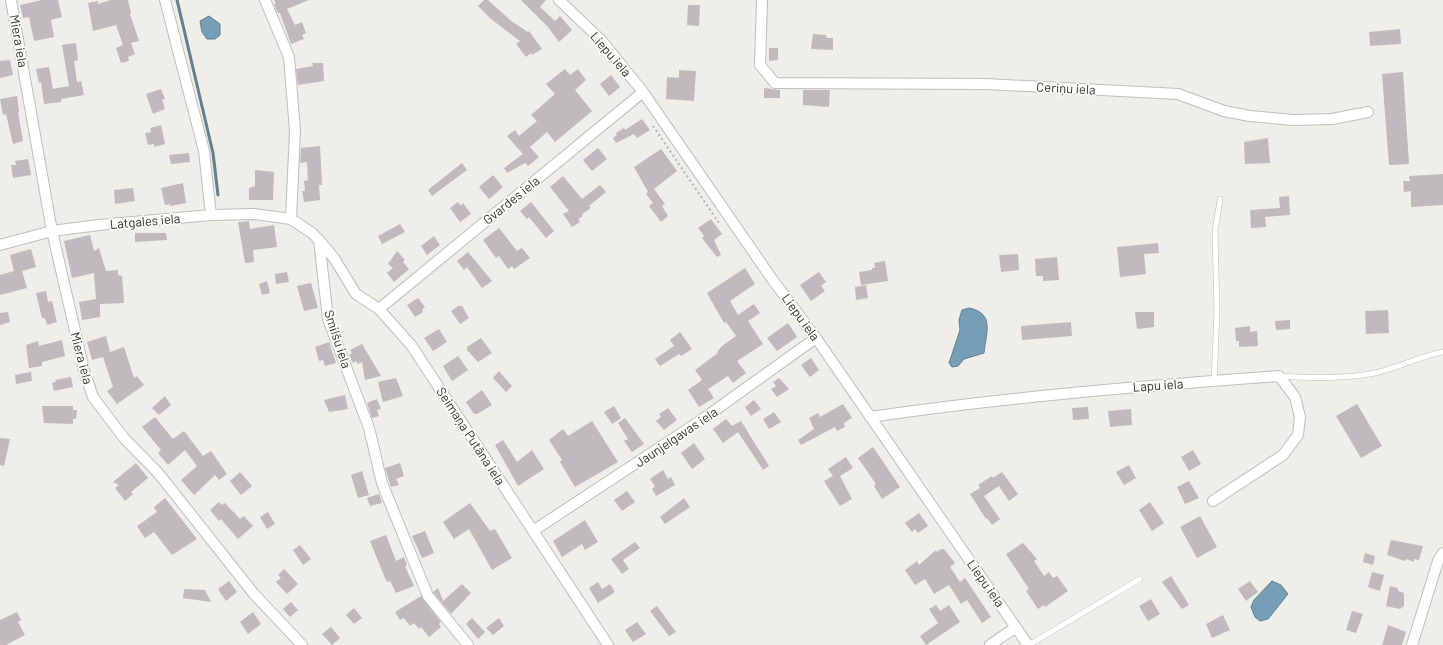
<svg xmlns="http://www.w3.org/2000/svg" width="1443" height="645" font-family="Barlow,sans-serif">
	<rect width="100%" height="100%" fill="#efeee9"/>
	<path fill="#779eb7" stroke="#637e8f" d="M209,16L220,24V35L215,39H207L202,32L200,21Z
		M969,308C995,313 986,333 984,353L964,359L958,366L952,367L949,363L960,330L959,320L962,310Z
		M1272,581L1281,585L1288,594L1268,619L1260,621L1255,617L1251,607L1254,600Z"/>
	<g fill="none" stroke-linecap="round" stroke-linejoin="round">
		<path stroke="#637e8f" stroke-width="3" d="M177,0L213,153L218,195"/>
	</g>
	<path fill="#bebabd" d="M42,0H58L62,17L51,20L54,37L34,41L29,17L23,18L20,5Z
		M111,0H128L131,13L130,14L139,41L131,43L135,54L128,57L129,61L121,63L116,48L123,45L116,25L93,31L88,3L98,1V4Z
		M274,0H309L287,9L295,25L302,22L306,33L302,35L304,39L291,44L280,13H278L274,4L276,3Z
		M484,0H488L511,21L528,32L529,31L542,49L532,55L531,53L526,57L516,44L520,41L491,19L478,6Z
		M521,0H546L540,7L555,21L560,16L572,30L559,42L548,27Z
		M688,5H700L699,26L687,25Z
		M1400,29L1401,44L1370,46L1369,32Z
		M813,34L826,35L827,38H833V50L811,49Z
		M76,43L78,60L74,61L77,82L81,81L84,95L61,99V102L44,104L41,82L39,83L36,69L49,67L53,89L69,86L62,45Z
		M769,48H778V60L769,61Z
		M10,60L13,75L0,78V61Z
		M312,63H323L324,81L298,85L296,69L313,66Z
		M565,69L570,75L578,69L586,80L575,90L592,111L555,142L547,132L530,147L539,157L528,166L525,163L507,173L504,168L523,154L507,136L515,130L519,136L537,121L531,115L555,94L546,84Z
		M679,70L696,71L694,101L666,99L667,77L679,78Z
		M1403,72L1409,164L1389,165L1382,74Z
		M611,75L620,87L609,96L600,84Z
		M764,88L780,90V98H764Z
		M161,89L165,99L162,100L165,109L153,114L146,94Z
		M803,90H830L829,107L803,105Z
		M17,96L19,112H18L23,141L13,144L6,114L3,115L0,99Z
		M642,119L650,130L637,138L634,134L616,143L613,138L617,135L616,133L624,128L625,130Z
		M161,125L165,144L154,147V144L148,145L145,133L151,132L150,128Z
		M1268,138L1270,163L1245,164L1244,142Z
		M320,146L322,185H319L320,200L304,202L302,191H305L304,181L308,180L307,162L300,163L301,148Z
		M598,148L607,159L592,171L583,160Z
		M661,149L677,171L654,189L665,204L662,206L668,216L661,222L649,206L653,203L646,194L648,192L634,167Z
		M189,153L190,162L171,164L169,155Z
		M28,159L31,175L13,178L11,165H16L15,161Z
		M462,163L467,170L432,196L428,190Z
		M255,170L274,172L273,200H249V188L255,186Z
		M1443,174V205L1411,207V191L1404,192L1403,181H1410L1409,176Z
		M493,175L503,187L489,199L479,187Z
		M563,176L582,199L600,185L606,192L589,206L591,208L582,214L583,216L578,219L580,222L572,227L563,214L569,211L550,187Z
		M183,183L186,203L170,206V204L165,205L161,188Z
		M133,188L135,201L115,204L114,190Z
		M1289,196L1290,215L1265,217L1266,227L1251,228L1250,210L1280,208L1279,197Z
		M458,202L461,206L463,203L471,214L460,222L450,208Z
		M531,202L554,231L546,238L529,217L527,219L520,211Z
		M711,219L722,234L714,240L721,255L717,257L702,238L704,236L698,228Z
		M249,221L250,229L274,225L277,247L253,250L254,262L245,263L238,222Z
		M400,224L405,232L382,244L378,236Z
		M499,228L517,251L522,248L530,258L514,269L512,266L508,269L499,256L496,258L483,240Z
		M135,233H166L167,240L135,242Z
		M90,235L94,251L99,248L106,271L118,270V275L122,276L124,303L100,304V317L82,320L79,302L96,299L94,273L72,278L64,241Z
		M434,236L440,245L427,255L421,246Z
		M1158,243L1159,253L1144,254L1146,274L1120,277L1117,247Z
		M31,249L36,267L22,271L27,288L0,295V275L14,271L10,255Z
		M397,251L405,260L403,262L409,269L394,282L387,273L393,268L388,264Z
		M468,252L492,281L482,288L467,267L464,270L457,261Z
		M1018,254L1019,270L1001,272L999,255Z
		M1057,257L1059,280L1043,281V276H1036L1035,259Z
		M885,261L888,281L861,285L859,272L872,270V268H875L874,263Z
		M745,268L755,284L730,301L738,315L754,304L760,313L748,321L763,344L737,361L746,373L733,383L728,376L708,389L714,398L699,407L688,390L702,380L695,370L718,353L717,352L722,346L736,336L726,322L724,323L707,293Z
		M287,272L289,282L276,284L275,274Z
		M819,272L826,282L821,286L825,291L811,301L800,285Z
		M267,281L270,293L262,295L259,284Z
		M311,283L318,308L304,311L297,286Z
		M866,285L868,298L856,300L855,287Z
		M46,291L48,302L52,301L57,322L47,325L45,318H42L36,293Z
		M418,298L425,307L422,310L423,312L415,317L407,305Z
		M462,306L469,318L460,324L451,311L458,306Z
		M1388,310L1389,333L1366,334L1365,311Z
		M8,312L10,322L0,325V313Z
		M1135,312H1154V327L1137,329Z
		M1290,320V329L1276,330L1275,321Z
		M1071,322L1072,336L1022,340L1021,326Z
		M788,323L797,337L777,351L767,338Z
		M1250,326V332L1257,331L1258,346L1239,347V341H1236L1235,328Z
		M439,329L447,342L433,351L424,338Z
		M680,332L692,349L681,356L679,354L660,366L655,359L674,346L670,340Z
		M106,336L110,352L124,347L134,378L137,376L144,385L117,404L107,391L113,387L103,357L92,360L87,342Z
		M481,338L492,353L478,362L467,350V347Z
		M62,340L65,356L42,362V366L29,368L26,345L38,341L39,346Z
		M329,342L336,363L325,366L323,360L319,361L315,347Z
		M362,344L381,376L365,380L362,362L358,364L356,361L353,363L349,355L352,353L350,350Z
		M458,356L468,370L452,381L443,366Z
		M811,358L819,370L810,377L801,365Z
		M499,371L512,386L506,392L493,378Z
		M31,372L32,381L16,384L15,375Z
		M71,377L73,387L54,391L52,383L56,382L55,380Z
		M396,378L403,396L383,402L378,382Z
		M779,378L789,389L777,397L771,389L776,386L773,382Z
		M482,390L492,405L477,414H474L466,402Z
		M345,395L348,409L329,412L324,400Z
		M165,396L171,405L159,415L152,408Z
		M377,399L381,409L377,410L379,416L372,418L367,403Z
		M754,400L761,409L751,416L745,407Z
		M843,404L852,418L844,423L845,427L837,431L835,427L801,445L798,440L814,429L809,418L818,413L820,417Z
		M1357,404L1382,446L1361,458L1336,416Z
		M42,406H73V410H77L76,419H73V424L44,423Z
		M614,406L621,418L612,424L604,412Z
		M1088,407L1089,419L1073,420L1072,408Z
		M668,408L677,420L664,430L656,421L661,417L659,414Z
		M1131,409L1132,425L1110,427L1108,411Z
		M774,412L781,422L769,429L763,419Z
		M155,417L173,439L184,431L203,456L211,451L227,474L219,480L215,475L194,495L181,480L197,466L185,450L168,465L158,453L161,450L142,427Z
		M625,418L644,444L632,452L624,441L628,439L618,423Z
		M726,419L732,426L741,421L769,466L763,470L738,432L723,443L713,429Z
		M592,421L618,462L575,487L560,462L562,460L549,440L563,429L568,436Z
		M0,438L10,439L4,466L0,465Z
		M503,440L517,462L532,450L544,469L518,486L495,445Z
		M694,443L705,459L692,469L681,453Z
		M873,447L900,487L882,499L874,486L876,484L858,458Z
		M1193,450L1201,464L1189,471L1181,457Z
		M846,457L853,468L840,476L852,499L840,506L824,481L833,476L828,469Z
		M136,463L148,478L131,492L133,494L125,501L115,488L119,485L113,482Z
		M400,463L404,476L396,479L399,485L391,487L385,468Z
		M1129,465L1136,478L1124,485L1116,472Z
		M663,470L668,479L671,477L675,485L656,496L652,489L655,486L650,479Z
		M362,471L369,495L358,498L351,475Z
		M240,472L252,486L241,495L230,481Z
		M1002,472L1018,494L1009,501L999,486L984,496L1000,519L992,525L987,518L986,519L970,494L980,488L978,485L992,476L993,478Z
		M1189,481L1199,498L1185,504L1177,487Z
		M627,491L635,502L622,511L614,500Z
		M379,494L382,503L370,506L367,498Z
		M165,498L197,539L172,555L154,532L145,538L137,526L157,512L154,507Z
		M684,498L690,507L665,524L660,517Z
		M219,502L222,505L225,503L240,519L244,516L253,526L238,539L221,519L219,521L210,510Z
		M1150,502L1164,523L1152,531L1139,510Z
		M470,503L490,531L495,529L512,558L492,570L469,529L454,539L443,522Z
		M268,512L275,524L267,529L260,517Z
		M919,513L928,526L918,533L915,529L912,532L905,523Z
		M1200,516L1217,547L1197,558L1180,527Z
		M585,520L598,542L585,550L582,544L562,557L553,541Z
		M425,531L434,553L422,558L412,536Z
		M386,535L396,561L404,557L407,565L405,566L414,586L396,593L390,581L387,582L385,578L370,541Z
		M1391,540L1423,546L1419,560L1414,559V562L1406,559L1405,561L1387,555Z
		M635,542L640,548L623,560L629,569L622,574L611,559Z
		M1023,543L1037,559L1034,561L1044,576L1049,572L1053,578L1057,576L1068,591L1045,607L1044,605L1038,609L1026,591L1029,589L1006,554Z
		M300,545L311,559L303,565L293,550Z
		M941,549H944L955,563L950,567L960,582L965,578L991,617L982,623L967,600L961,604L949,585L934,594L925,579L915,585L905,570L917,561L919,565L936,550L937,552Z
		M1365,553L1375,556L1373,565L1363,562Z
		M284,569L298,584L287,594L276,582L281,578L278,575Z
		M1372,572L1384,575L1380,591L1368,587Z
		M1171,576L1189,605L1182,609L1162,582Z
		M229,581L237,592L226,601L218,589Z
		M1250,581L1258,592L1246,601L1238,589Z
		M598,582L602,589L610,584L615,592L598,603L589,588Z
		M462,584L471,593L451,614L433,592L438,588L443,601Z
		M1390,586L1398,588V591L1404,593V606L1400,609L1386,606Z
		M184,589L205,590L211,602L183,598Z
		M421,596L441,622L439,624L441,627L429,637L421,627L419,629L414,623L410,626L404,618L400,620L395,612Z
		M1151,599L1160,614L1148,621L1139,606Z
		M291,602L298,610L290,617L283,609Z
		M936,605L940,611L949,605L960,622L926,645L920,636L938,623L929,609Z
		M657,606L676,632L669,636L650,611Z
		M354,608L362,618L354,624L346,615Z
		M1352,611L1363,614L1356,633L1346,630Z
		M17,612L21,620L18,622L25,635L6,645H0V620Z
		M253,612L261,624L248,634L240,622Z
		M1223,615L1230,630L1212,638L1206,624Z
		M472,618L485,632L478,639L466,624Z
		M499,618L504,626L493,635L486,628Z
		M637,622L646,634L633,642L625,630Z
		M1388,625L1406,632L1402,645H1382Z
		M331,627L340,638L332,645L322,634Z"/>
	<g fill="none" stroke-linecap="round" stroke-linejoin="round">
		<g stroke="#bfbeb9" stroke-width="6">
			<path id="service" d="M1280,376C1312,378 1344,379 1375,373C1398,368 1420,356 1443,352
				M1214,381L1217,312L1215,232L1220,199
				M1029,645L1140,579"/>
		</g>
		<g stroke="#bfbeb9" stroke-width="12">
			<path id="minor" d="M11,0L52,231L84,370L93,397L124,438L159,474L254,594L302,645
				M165,0L204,151L211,215
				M265,0L289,57L295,131L291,219L312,233L319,240L328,319L369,428L382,483L428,596L468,645
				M559,0L602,41L643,92L772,279L816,338L1028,645
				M762,0L760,65L775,83L986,84L1178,94L1224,111L1250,116L1293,120L1332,119L1368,112
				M319,240L334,258L356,294L379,309L411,345L608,645
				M0,245L52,231L99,225L211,215L254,214L291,219
				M379,309L643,92
				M870,417C1006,397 1143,386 1279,376L1295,397L1300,417L1298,435L1283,455L1213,501
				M533,531L700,421L816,338
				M990,645L1016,627
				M1412,645L1438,561L1443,553"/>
		</g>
		<path stroke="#b4b3af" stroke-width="2" stroke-dasharray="2 3" stroke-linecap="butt" d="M653,126L719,223"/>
		<use href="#service" stroke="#fff" stroke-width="5"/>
		<use href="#minor" stroke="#fff" stroke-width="10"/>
	</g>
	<g text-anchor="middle" stroke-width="3.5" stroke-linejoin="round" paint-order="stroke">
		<g font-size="13" fill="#353432" stroke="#fcfbf6">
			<text transform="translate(19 41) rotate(80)" y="5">Miera iela</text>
			<text transform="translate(611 54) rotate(49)" y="5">Liepu iela</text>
			<text transform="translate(1066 88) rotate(3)" y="5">Ceriņu iela</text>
			<text transform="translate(511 200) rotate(-39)" y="5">Gvardes iela</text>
			<text transform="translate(145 221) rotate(-5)" y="5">Latgales iela</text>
			<text transform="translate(801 317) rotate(54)" y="5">Liepu iela</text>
			<text transform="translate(338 339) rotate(72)" y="5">Smilšu iela</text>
			<text transform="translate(82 358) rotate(75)" y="5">Miera iela</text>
			<text transform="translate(1158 385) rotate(-4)" y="5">Lapu iela</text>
			<text transform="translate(471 436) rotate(57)" y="5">Seimaņa Putāna iela</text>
			<text transform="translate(676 437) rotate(-34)" y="5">Jaunjelgavas iela</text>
			<text transform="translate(986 583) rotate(55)" y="5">Liepu iela</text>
		</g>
	</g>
</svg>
